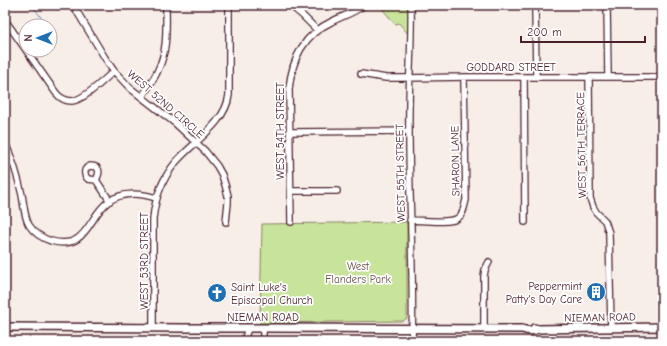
<svg xmlns="http://www.w3.org/2000/svg" width="667" height="346" font-family="'Comic Neue',sans-serif">
	<rect width="100%" height="100%" fill="#f7eee8"/>
	<filter id="ink" filterUnits="userSpaceOnUse"><feTurbulence type="fractalNoise" baseFrequency=".025" numOctaves="2"/><feDisplacementMap in="SourceGraphic" scale="8" xChannelSelector="R" yChannelSelector="G"/><feConvolveMatrix kernelMatrix="1 2 1 2 8 2 1 2 1" color-interpolation-filters="sRGB"/></filter>
	<g filter="url(#ink)">
		<path fill="#c8e49b" stroke="#898263" d="M379,5H408L409,35L399,23L395,24Z
			M407,222V318L403,321L260,323L262,224Z"/>
		<g fill="none" stroke-linecap="round" stroke-linejoin="round">
			<path stroke="#798fa7" stroke-width="1" d="M32,5L40,16L46,26
				M50,33L53,38"/>
			<g stroke="#4a1f2b" stroke-width="8">
				<path id="minor" d="M73,5L105,58L114,71L130,88L175,123L205,151L217,166L222,175L226,188L228,196V203L226,222
					M411,5C412,47 408,90 409,132C409,202 414,271 412,341
					M535,5L536,77
					M607,5L608,77
					M291,6L302,15L317,30
					M5,20L26,50
					M26,50L56,93C60,98 65,101 72,101C84,100 105,79 114,71
					M361,74L386,78H403L468,77H662
					M524,77L525,222
					M589,77L590,198L593,207L596,212L605,221L609,233L611,328
					M142,97C147,88 154,80 158,70C168,50 166,27 166,5
					M290,132L409,131
					M5,143C13,160 18,177 22,195C24,205 24,216 29,225C34,233 42,238 51,241C88,251 87,217 109,201C123,192 141,193 156,198
					M90,166C101,166 100,173 96,180L88,179C83,174 84,168 90,166Z
					M96,180L110,201
					M291,191H337
					M410,220C421,220 450,224 458,218C464,214 464,206 466,200L464,78
					M291,222L289,89C292,59 303,35 331,22C342,16 354,13 364,5
					M153,327V219C155,198 162,179 176,162C193,142 226,123 229,95V5
					M263,328V341
					M484,329V276L485,270L489,262
					M244,341L248,328"/>
			</g>
			<g stroke="#4a1f2b" stroke-width="10">
				<path id="major" d="M5,327L187,328H263L522,329C528,331 533,332 538,329
					M534,328L538,329L662,327"/>
			</g>
			<use href="#minor" stroke="#fff" stroke-width="5.5"/>
			<use href="#major" stroke="#fff" stroke-width="7"/>
		</g>
	</g>
	<defs>
		<g id="building-disc" transform="scale(1)"><circle r="9.5" fill="#1f6fb2" stroke="#fff"/><path d="M-4-6H4V6H1V3H-1V6H-4ZM-2.5-4.3h1.7v1.8h-1.7ZM.8-4.3h1.7v1.8H.8ZM-2.5-1h1.7V.8h-1.7ZM.8-1h1.7V.8H.8Z" fill="#fff"/></g>
		<g id="church-disc" transform="scale(1)"><circle r="9.5" fill="#1f6fb2" stroke="#fff"/><path d="M-1.2-6h2.4v3.5h3.3v2.4h-3.3V6h-2.4V-.1h-3.3v-2.4h3.3Z" fill="#fff"/></g>
	</defs>
	<g fill-rule="evenodd">
		<use href="#building-disc" x="596" y="292"/>
		<use href="#church-disc" x="217" y="293"/>
	</g>
	<g text-anchor="middle" stroke-width="3.5" stroke-linejoin="round" paint-order="stroke">
		<g font-size="11" fill="#4a1f2b" stroke="#fff">
			<text x="511" y="71">GODDARD STREET</text>
			<text transform="translate(166 104) rotate(41)" y="4">WEST 52ND CIRCLE</text>
			<text transform="translate(280 131) rotate(-90)" y="4">WEST 54TH STREET</text>
			<text transform="translate(581 145) rotate(-91)" y="4">WEST 56TH TERRACE</text>
			<text transform="translate(455 161) rotate(-91)" y="4">SHARON LANE</text>
			<text transform="translate(400 173) rotate(-91)" y="4">WEST 55TH STREET</text>
			<text transform="translate(144 261) rotate(-90)" y="4">WEST 53RD STREET</text>
			<text x="263" y="321">NIEMAN ROAD</text>
			<text transform="translate(600 317) rotate(-1)" y="4">NIEMAN ROAD</text>
		</g>
		<g font-size="11" fill="#6a5047" stroke="#fff">
			<text x="358" y="270">West<tspan x="358" dy="13">Flanders Park</tspan></text>
		</g>
		<g font-size="11" fill="#4a1f2b" stroke="#fff" text-anchor="end">
			<text x="582" y="290">Peppermint<tspan x="582" dy="13">Patty's Day Care</tspan></text>
			<text x="231" y="291" text-anchor="start">Saint Luke's<tspan x="231" dy="13">Episcopal Church</tspan></text>
		</g>
	</g>
	<rect width="667" height="346" fill="none" stroke="#fff" stroke-width="20"/>
	<rect x="10" y="10" width="647" height="326" fill="none" stroke="#4a1f2b" stroke-width="1.5" filter="url(#ink)"/>
	<g transform="translate(38 38) rotate(270)"><circle r="19" fill="#ffffff" stroke="#b7a5aa"/>
	<path d="M0-3L7 15L0 10L-7 15Z" fill="#1f6fb2"/>
	<text y="-6" font-size="11" font-weight="bold" text-anchor="middle" fill="#4a1f2b">N</text>
	</g>
	<path d="M521 36v6h124v-6" fill="none" stroke="#4a1f2b" stroke-width="2"/>
	<text x="527" y="36" font-size="12" fill="#4a1f2b" stroke="#ffffff" stroke-width="3" paint-order="stroke">200 m</text>
</svg>
